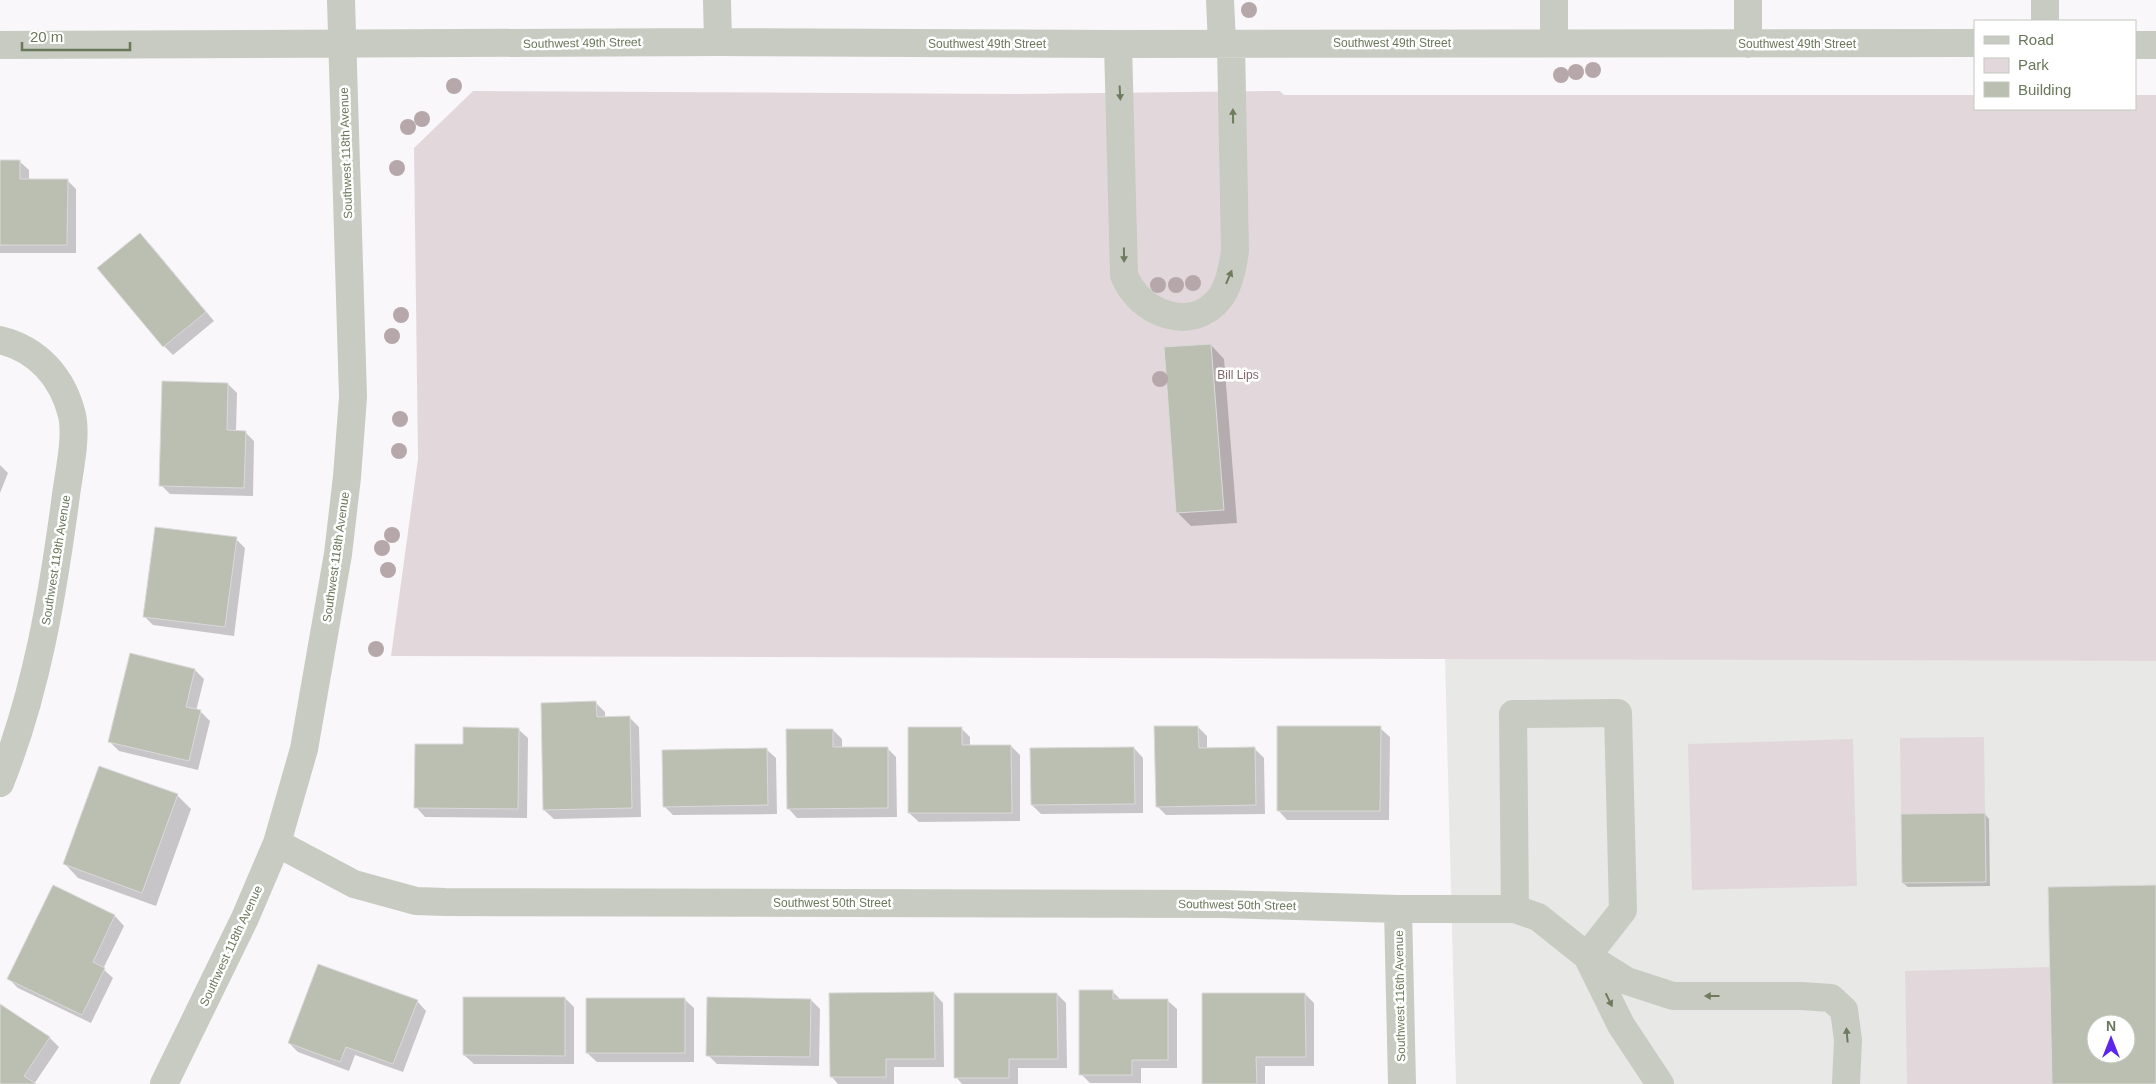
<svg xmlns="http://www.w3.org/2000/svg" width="2156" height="1084" font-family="Arial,sans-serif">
	<rect width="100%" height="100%" fill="#f9f7f9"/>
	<path fill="#e8e8e7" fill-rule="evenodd" d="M1445,658L2156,661V1084H1456ZM2096,1024H2126V1054H2096Z"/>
	<path fill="#e2d8db" d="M473,91L1014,94L1280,91L1284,95H1975V109H2135V95H2156V661L391,656L418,459L414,148Z
		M1984,737L1986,882L1902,883L1900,738Z
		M1853,739L1857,886L1692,890L1688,744Z
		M2049,967L2052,1084H1907L1905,971Z"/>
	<path fill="#0003" d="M0,161H19L29,170V180H67L76,189V253H0Z
		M149,243L214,321L173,355L164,346Z
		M1211,345L1224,359L1237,523L1191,526L1178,513Z
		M228,384L237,393L236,431L245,432L254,441L253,496L170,494L161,485Z
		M0,465L8,473L0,493Z
		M236,539L245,548L234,636L153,625L144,616Z
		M195,670L204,679L196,711L201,712L210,721L198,770L119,751L110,742Z
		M596,703L605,712V718H630L639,727L641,817L554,819L544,810Z
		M1198,727L1207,736V749L1254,748L1264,758L1265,814L1166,815L1157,806Z
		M961,728L970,737V746H1011L1020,755V821L919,822L909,813Z
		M1380,728L1390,737L1389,820H1287L1278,810Z
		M518,729L528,738L527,818L425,817L416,807L464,746Z
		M833,730L842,739V748H887L896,757L897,817L797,818L788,808Z
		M1134,748L1143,758V813L1041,814L1032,805Z
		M766,749L776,758L777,814L673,815L664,806Z
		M177,795L191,809L156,906L78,878L65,864Z
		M1985,814L1989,819L1990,886L1908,887L1903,883Z
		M54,887L115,916L124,926L103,969L113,978L91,1023L18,988L9,979Z
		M1113,992L1121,1000H1167L1177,1009V1068H1141V1083H1090L1081,1074Z
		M934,993L943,1003L944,1067H894V1084H838L831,1076Z
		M1057,994L1066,1003L1067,1068H1018V1084H962L956,1077Z
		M1305,994L1314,1003V1066H1265V1084H1203Z
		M565,998L574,1007V1064H474L464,1055Z
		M684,999L694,1008V1062H597L587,1053Z
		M811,1000L820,1009L819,1066L717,1064L708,1055Z
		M417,1001L426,1011L403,1072L355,1055L349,1071L298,1052L289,1043Z
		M0,1006L50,1038L59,1047L34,1084H0Z"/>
	<path fill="#babfb2" stroke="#dbd9db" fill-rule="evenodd" d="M0,160H20V179H68L67,245H0Z
		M140,233L206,312L163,347L97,268Z
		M1211,344L1224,510L1176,513L1164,347Z
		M162,381L228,383L227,430L246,431L244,488L159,486Z
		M155,527L237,537L225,627L143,617Z
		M130,653L195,669L186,707L201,710L189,761L108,742Z
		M596,701L597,717L630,716L632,808L543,810L541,703Z
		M1154,726H1198L1199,748L1255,747L1256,805L1156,807Z
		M1277,726H1381L1380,811H1277Z
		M463,727L519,728L518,809L414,808L415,744H463Z
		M908,727H962V745H1011L1012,813H908Z
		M786,729H833V747H888V808L787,809Z
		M1134,747L1135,804L1031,805L1030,748Z
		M767,748L768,805L663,807L662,750Z
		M99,766L178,794L142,893L63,864Z
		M1985,813L1986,882L1902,883L1901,814Z
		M53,885L115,915L93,962L105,968L82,1015L7,979Z
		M2156,885V1084H2052L2048,887ZM2096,1024H2126V1054H2096Z
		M318,964L418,1000L393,1064L346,1047L340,1062L288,1043Z
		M1079,990H1113V999H1168V1060H1132V1075H1079Z
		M934,992L935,1059H886V1077H830L829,993Z
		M954,993H1057L1058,1059H1009V1078H954Z
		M1202,993H1305L1306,1057H1256L1257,1084H1202Z
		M463,997H565V1056L463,1055Z
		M707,997L811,999L810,1057L706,1056Z
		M586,998H685V1053H586Z
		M0,1004L50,1037L24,1076L36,1084H0Z"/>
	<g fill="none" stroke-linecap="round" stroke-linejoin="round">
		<path stroke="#c7cbc2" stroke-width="28" d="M717,0L718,42
			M1220,0L1222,44
			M1554,0V43
			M1748,0V44
			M2045,0V21
			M1118,44L1124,275C1139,314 1192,334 1220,298C1229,286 1233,266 1235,251L1231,44
			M0,45L718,42L1118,44L1975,43
			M2135,45H2156
			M0,340C38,349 63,378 72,415C77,437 69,472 66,495C53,593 37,691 0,783
			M277,843L354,884L416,901L445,902L1223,904L1398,909H1515L1513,714L1618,713L1623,910L1587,956
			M1398,909L1402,1084
			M1515,909L1538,917L1587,956L1627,981L1673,996H1801L1831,998L1844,1010L1848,1040L1846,1084
			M1587,956L1621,1025L1660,1084
			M164,1084L245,918L277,843L304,749L338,554L347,477L353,397L341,0"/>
	</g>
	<g fill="#b6a7aa">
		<circle cx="1249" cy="10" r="8"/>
		<circle cx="1593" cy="70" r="8"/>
		<circle cx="1576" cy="72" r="8"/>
		<circle cx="1561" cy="75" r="8"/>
		<circle cx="454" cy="86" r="8"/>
		<circle cx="422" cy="119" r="8"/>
		<circle cx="408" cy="127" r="8"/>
		<circle cx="397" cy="168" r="8"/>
		<circle cx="1193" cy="283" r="8"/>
		<circle cx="1158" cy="285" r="8"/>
		<circle cx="1176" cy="285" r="8"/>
		<circle cx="401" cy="315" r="8"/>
		<circle cx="392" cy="336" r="8"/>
		<circle cx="1160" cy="379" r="8"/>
		<circle cx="400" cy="419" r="8"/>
		<circle cx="399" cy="451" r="8"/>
		<circle cx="392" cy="535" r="8"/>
		<circle cx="382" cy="548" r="8"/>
		<circle cx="388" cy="570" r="8"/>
		<circle cx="376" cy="649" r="8"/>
	</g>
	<defs><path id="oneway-solid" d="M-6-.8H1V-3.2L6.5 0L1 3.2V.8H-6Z" transform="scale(1.25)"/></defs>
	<g fill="#6e7b5f">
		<use href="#oneway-solid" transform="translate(1120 93) rotate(87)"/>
		<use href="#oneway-solid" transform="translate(1233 116) rotate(-91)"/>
		<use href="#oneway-solid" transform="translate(1124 255) rotate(89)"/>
		<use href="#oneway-solid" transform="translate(1229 277) rotate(-67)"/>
		<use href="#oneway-solid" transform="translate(1712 996) rotate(180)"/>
		<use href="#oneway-solid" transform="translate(1609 1000) rotate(64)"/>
		<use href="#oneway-solid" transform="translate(1847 1035) rotate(-95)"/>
	</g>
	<g text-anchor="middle" stroke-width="5" stroke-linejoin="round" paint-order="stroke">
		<g font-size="12" fill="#69775a" stroke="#fff">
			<text transform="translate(582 43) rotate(-1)" y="4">Southwest 49th Street</text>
			<text x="1392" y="47">Southwest 49th Street</text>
			<text x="987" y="48">Southwest 49th Street</text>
			<text x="1797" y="48">Southwest 49th Street</text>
			<text transform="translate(346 153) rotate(-92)" y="4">Southwest 118th Avenue</text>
			<text transform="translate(336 557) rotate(-82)" y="4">Southwest 118th Avenue</text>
			<text transform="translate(56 560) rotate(-81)" y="4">Southwest 119th Avenue</text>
			<text x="832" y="907">Southwest 50th Street</text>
			<text transform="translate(1237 905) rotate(1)" y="4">Southwest 50th Street</text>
			<text transform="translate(231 946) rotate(-65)" y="4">Southwest 118th Avenue</text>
			<text transform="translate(1400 996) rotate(-91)" y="4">Southwest 116th Avenue</text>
		</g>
		<g font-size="12" fill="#80666a" stroke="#fff">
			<text x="1238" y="379">Bill Lips</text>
		</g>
	</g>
	<rect x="1974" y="20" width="162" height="90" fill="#ffffff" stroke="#c3c9bd"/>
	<rect x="1984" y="36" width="25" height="8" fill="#c7cbc2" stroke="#c3c9bd"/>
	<text x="2018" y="45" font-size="15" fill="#69775a">Road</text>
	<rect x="1984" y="58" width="25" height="15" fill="#e2d8db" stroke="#c3c9bd"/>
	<text x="2018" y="70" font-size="15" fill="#69775a">Park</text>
	<rect x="1984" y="82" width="25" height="15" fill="#babfb2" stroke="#c3c9bd"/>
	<text x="2018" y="95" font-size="15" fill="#69775a">Building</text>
	<g transform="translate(2111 1039)"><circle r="24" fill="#ffffff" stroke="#c3c9bd"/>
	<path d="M0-4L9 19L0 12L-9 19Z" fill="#5c26eb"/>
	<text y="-8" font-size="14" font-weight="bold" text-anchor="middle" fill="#69775a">N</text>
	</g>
	<path d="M22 42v8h108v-8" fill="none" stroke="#69775a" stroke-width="2.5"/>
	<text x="30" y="42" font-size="15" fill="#69775a" stroke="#ffffff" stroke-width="4" paint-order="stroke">20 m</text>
</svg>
